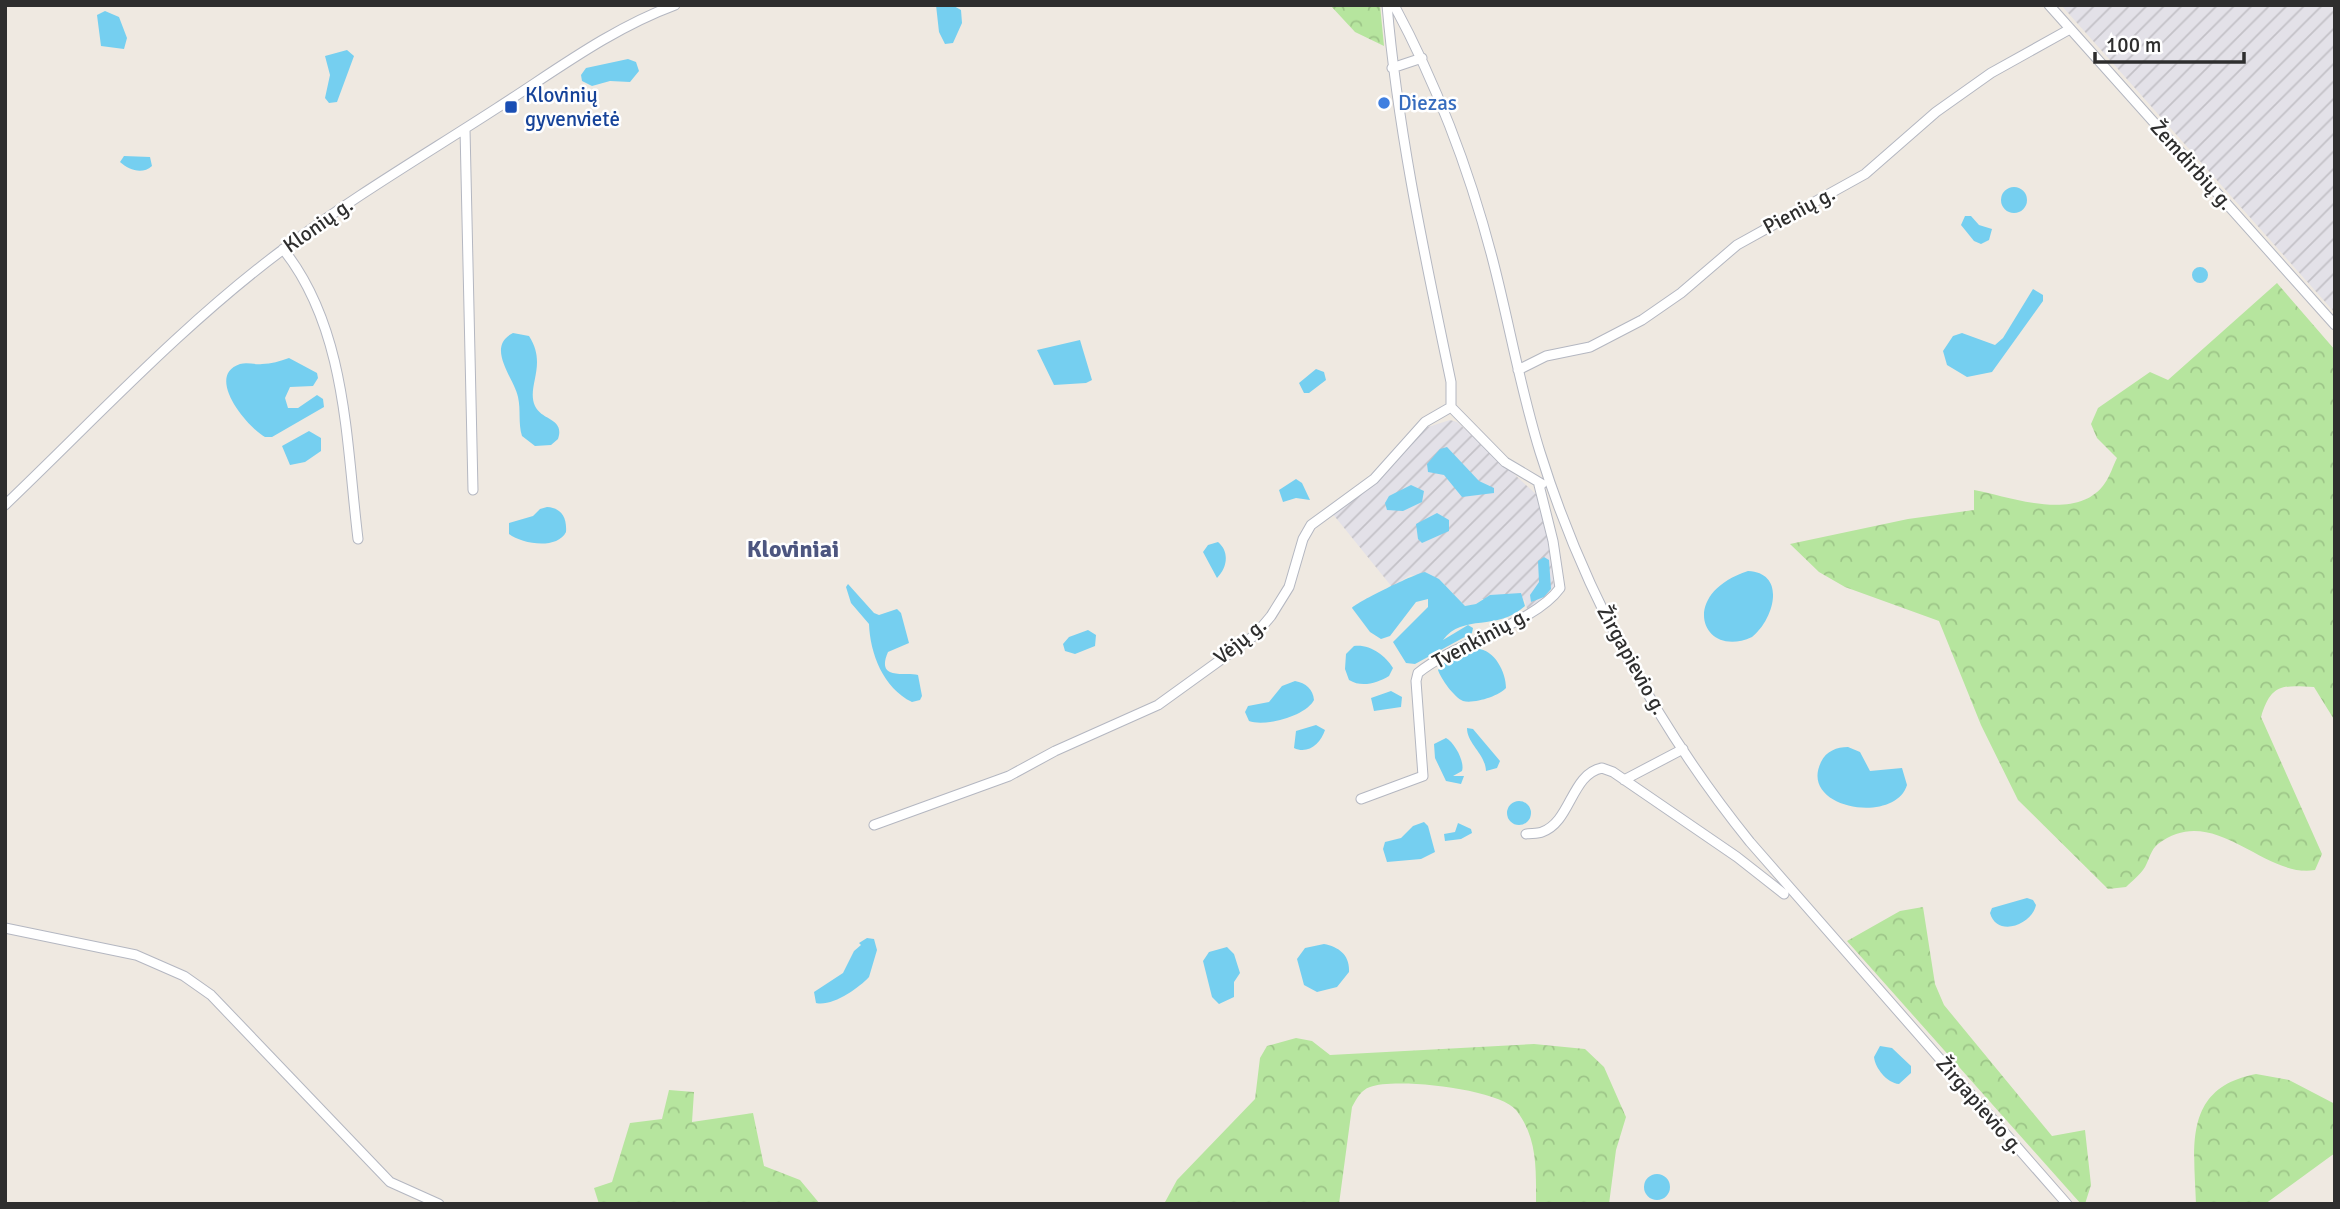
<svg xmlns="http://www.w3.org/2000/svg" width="2340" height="1209" font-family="Signika,sans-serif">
	<defs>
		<pattern id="industrial-furrows" width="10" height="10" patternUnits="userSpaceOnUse" patternTransform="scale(1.75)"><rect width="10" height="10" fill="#e3e1e8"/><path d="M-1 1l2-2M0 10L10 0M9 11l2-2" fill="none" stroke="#c3c1c7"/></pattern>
		<pattern id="forest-crowns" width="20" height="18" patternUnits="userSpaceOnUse" patternTransform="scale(1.75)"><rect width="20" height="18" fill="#b6e59e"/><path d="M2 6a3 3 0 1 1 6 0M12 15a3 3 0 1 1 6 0" fill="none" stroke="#9dc588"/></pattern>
	</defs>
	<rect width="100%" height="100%" fill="#efe9e1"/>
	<path fill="url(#industrial-furrows)" d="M2061,5H2335V313Z
		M1450,420L1457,422L1537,495L1546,525L1554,586L1541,603L1527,609L1525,600L1482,599L1476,604L1465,606L1439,579L1410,575L1392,587L1332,513L1369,488L1428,427Z"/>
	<path fill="url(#forest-crowns)" d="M1330,5H1380L1384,46L1355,32Z
		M2277,283L2335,350V721L2314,687C2282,685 2271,684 2261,717L2322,854L2315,870C2264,879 2214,801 2158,844C2151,849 2149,860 2145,867C2140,875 2132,881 2126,887L2108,889L2018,800L1981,725L1939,621L1845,587L1819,572L1790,544L1908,519L1974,510V490C2011,497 2078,523 2105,483C2110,476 2113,466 2117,458L2097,438L2091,424L2098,408L2150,372L2168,380Z
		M1923,907L1935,984L1944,1005L2052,1136L2085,1130L2091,1185L2085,1204H2081L1847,941L1900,911Z
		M1296,1038L1312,1041L1330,1055L1534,1044L1585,1049L1604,1067L1626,1117L1616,1150L1609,1204H1536C1536,1170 1538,1138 1516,1110C1500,1089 1395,1077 1370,1087C1361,1090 1357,1098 1352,1107L1339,1204H1164L1177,1180L1255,1099L1260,1058L1267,1046Z
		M2256,1074L2289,1080L2335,1104V1153L2265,1204H2196C2194,1146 2183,1088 2256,1074Z
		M669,1090L694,1092L692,1122L753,1113L764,1166L800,1180L820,1204H599L594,1188L612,1182L630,1123L662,1119Z"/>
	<path fill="#75cff0" d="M936,5H952L961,10L962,23L953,43L945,44L939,32Z
		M105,11L119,17L127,38L124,49L101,46L97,15Z
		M347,50L354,56L337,102L329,103L325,98L330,75L325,56Z
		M628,59L636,62L639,71L630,82L610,81L592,86L582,81L581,75L586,68Z
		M124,156L150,157L152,166C142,175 129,170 120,162Z
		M2001 200a13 13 0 1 1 26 0a13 13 0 1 1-26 0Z
		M1965,216H1971L1979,225L1992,229L1989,240L1981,244L1974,241L1961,225Z
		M2192 275a8 8 0 1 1 16 0a8 8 0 1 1-16 0Z
		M2033,289L2043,295V301L1992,372L1967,377L1947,365L1943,351L1953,336L1962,333L1995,345L2003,338Z
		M513,333L529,336C548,365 526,386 535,406C542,421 565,418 558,439L551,445L535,446L522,436C518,423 521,410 518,397C514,378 485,347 513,333Z
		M1080,340L1092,380L1086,383L1054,385L1037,350Z
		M289,358L317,373L318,378L313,386L290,387L285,398L288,408H298L317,395L323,399L324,407L272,437H265C248,428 204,376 240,364C248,362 255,365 262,364C271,364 280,361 289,358Z
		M1316,369L1324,372L1326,380L1309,393H1304L1299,383Z
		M309,431L321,438V451L305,462L290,465L282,446Z
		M1447,447L1479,481L1494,488V493L1462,497L1444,475L1428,472L1427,464L1440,449Z
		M1296,479L1302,483L1310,500L1296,498L1283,502L1279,490Z
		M1411,485L1424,491L1422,502L1403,511L1387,510L1385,503L1389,496Z
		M547,507C562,508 567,518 566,532C557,550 522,544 509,534V523L533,516L540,509Z
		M1437,513L1449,520V531L1422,543L1418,539L1416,524Z
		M1218,542C1230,552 1227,568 1217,578L1203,552L1208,545Z
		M1544,557L1549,560L1551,589L1544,597L1531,602L1530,595L1539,582L1538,561Z
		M1748,571C1788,573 1773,621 1752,637C1702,660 1677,594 1748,571Z
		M1425,572L1439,579L1465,606L1476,604L1490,595L1521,593L1525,606C1497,632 1463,613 1443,640L1468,625L1473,628L1472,633L1415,664L1406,663L1393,642L1428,607V599L1416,602L1390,636L1381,639L1370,632L1352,608C1357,602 1416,573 1425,572Z
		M848,584L874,613L879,615L897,609L901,613L909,643L888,652C875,682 907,671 918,675L922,696L920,700L912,702C883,688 870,653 869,624L851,603L846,587Z
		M1088,630L1096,635L1095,646L1075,654L1065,651L1063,644L1069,637Z
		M1354,646C1370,644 1385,655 1393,668L1389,676C1377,683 1362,688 1349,680L1345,669L1346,654Z
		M1476,649C1494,648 1506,672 1506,688C1499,696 1474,704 1463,701C1454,697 1441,679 1438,670L1447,660Z
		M1295,681C1306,683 1313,689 1314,700C1306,716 1265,727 1249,721L1245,712L1248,706L1269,702L1282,686Z
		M1391,691L1402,697L1401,707L1374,711L1371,698Z
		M1316,725L1325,730C1321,743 1308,755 1294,748L1296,731Z
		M1467,728L1473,729L1500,761L1497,768L1486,771C1485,753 1467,744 1467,728Z
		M1446,738C1455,743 1465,762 1462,771L1453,776H1464L1461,784L1446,781L1435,758L1434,744Z
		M1848,747L1860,752L1870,771L1902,768L1907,785C1895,825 1798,809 1821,762C1826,751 1837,747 1848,747Z
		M1507 813a12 12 0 1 1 24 0a12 12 0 1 1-24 0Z
		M1424,822L1428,826L1435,852L1421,859L1387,862L1383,849L1385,842L1401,838L1413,826Z
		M1458,823L1471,829L1472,833L1461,839L1445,841L1444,834L1455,832Z
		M2027,898L2033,900L2036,905C2032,925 1997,938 1990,913L1992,908Z
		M867,938L874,939L877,950L869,977C859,988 832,1007 816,1003L814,992L843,973L854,951L861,945L859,943Z
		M1324,944C1339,947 1350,955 1349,972L1337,987L1317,992L1304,985L1297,959L1305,948Z
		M1227,947L1234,954L1240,973L1234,982V997L1219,1004L1212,997L1203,961L1209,952Z
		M1880,1046L1892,1048L1911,1066V1073L1899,1084C1887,1083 1875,1068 1874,1057Z
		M1644 1187a13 13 0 1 1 26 0a13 13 0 1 1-26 0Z"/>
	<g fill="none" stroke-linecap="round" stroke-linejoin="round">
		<g stroke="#b4b7c1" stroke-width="11">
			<path id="minor" d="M1387,5C1398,133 1425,257 1451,382V407
				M1394,5C1437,85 1469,169 1492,257C1509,322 1520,388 1540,452C1584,593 1658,728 1750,842L2067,1204
				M2049,5L2335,325
				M1392,68L1422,58
				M465,129L473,490
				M283,249C347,329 346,442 358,539
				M1518,370L1546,356L1590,347L1642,320L1681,293L1737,245L1865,174L1936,112L1991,73L2070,29
				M1451,407L1505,462L1542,484
				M5,505C96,418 184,323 285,248C353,197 426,154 497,108C555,71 610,29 675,5
				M1624,780L1683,749
				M1361,799L1423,776L1416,681L1418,673C1457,641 1533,625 1560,588L1553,541L1539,485
				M874,825L1009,776L1055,751L1158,705L1255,635L1271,616L1289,587L1303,539L1311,525L1374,479L1425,422L1451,407
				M1526,834C1530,833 1538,834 1542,832C1571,822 1571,774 1602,768L1613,772L1737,857L1784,894
				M5,928L136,955L184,976L211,995L390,1182L439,1204"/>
		</g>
		<use href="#minor" stroke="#fff" stroke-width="9"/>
	</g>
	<circle fill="#3f7fe0" stroke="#fff" stroke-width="2.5" cx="1384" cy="103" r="7"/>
	<rect fill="#1a4fb4" stroke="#fff" stroke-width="2.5" x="504" y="100" width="14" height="14" rx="3.5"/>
	<g text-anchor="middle" stroke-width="5" stroke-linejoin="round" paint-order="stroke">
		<g font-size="21" fill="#164399" stroke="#fff" text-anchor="start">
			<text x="525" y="102">Klovinių<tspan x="525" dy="24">gyvenvietė</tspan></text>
		</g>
		<g font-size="21" fill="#366cbe" stroke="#fff" text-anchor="start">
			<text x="1398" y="110">Diezas</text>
		</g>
		<g font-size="21" fill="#2e2e2e" stroke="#fff">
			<text transform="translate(2192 165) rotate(48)" y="7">Žemdirbių g.</text>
			<text transform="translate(1799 210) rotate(-28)" y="7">Pienių g.</text>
			<text transform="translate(318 225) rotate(-35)" y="7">Klonių g.</text>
			<text transform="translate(1481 638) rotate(-28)" y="7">Tvenkinių g.</text>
			<text transform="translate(1240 641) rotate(-39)" y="7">Vėjų g.</text>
			<text transform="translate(1632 660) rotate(61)" y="7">Žirgapievio g.</text>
			<text transform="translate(1980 1105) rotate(49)" y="7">Žirgapievio g.</text>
		</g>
		<g font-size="24" font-weight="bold" fill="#4d5680" stroke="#fff">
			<text x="793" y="557">Kloviniai</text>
		</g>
	</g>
	<rect width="2340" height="1209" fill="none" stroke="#2e2e2e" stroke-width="14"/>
	<path d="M2095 52v10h149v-10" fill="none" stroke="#2e2e2e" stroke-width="3.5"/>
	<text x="2106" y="52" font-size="21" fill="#2e2e2e" stroke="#ffffff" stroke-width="5" paint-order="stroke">100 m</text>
</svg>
